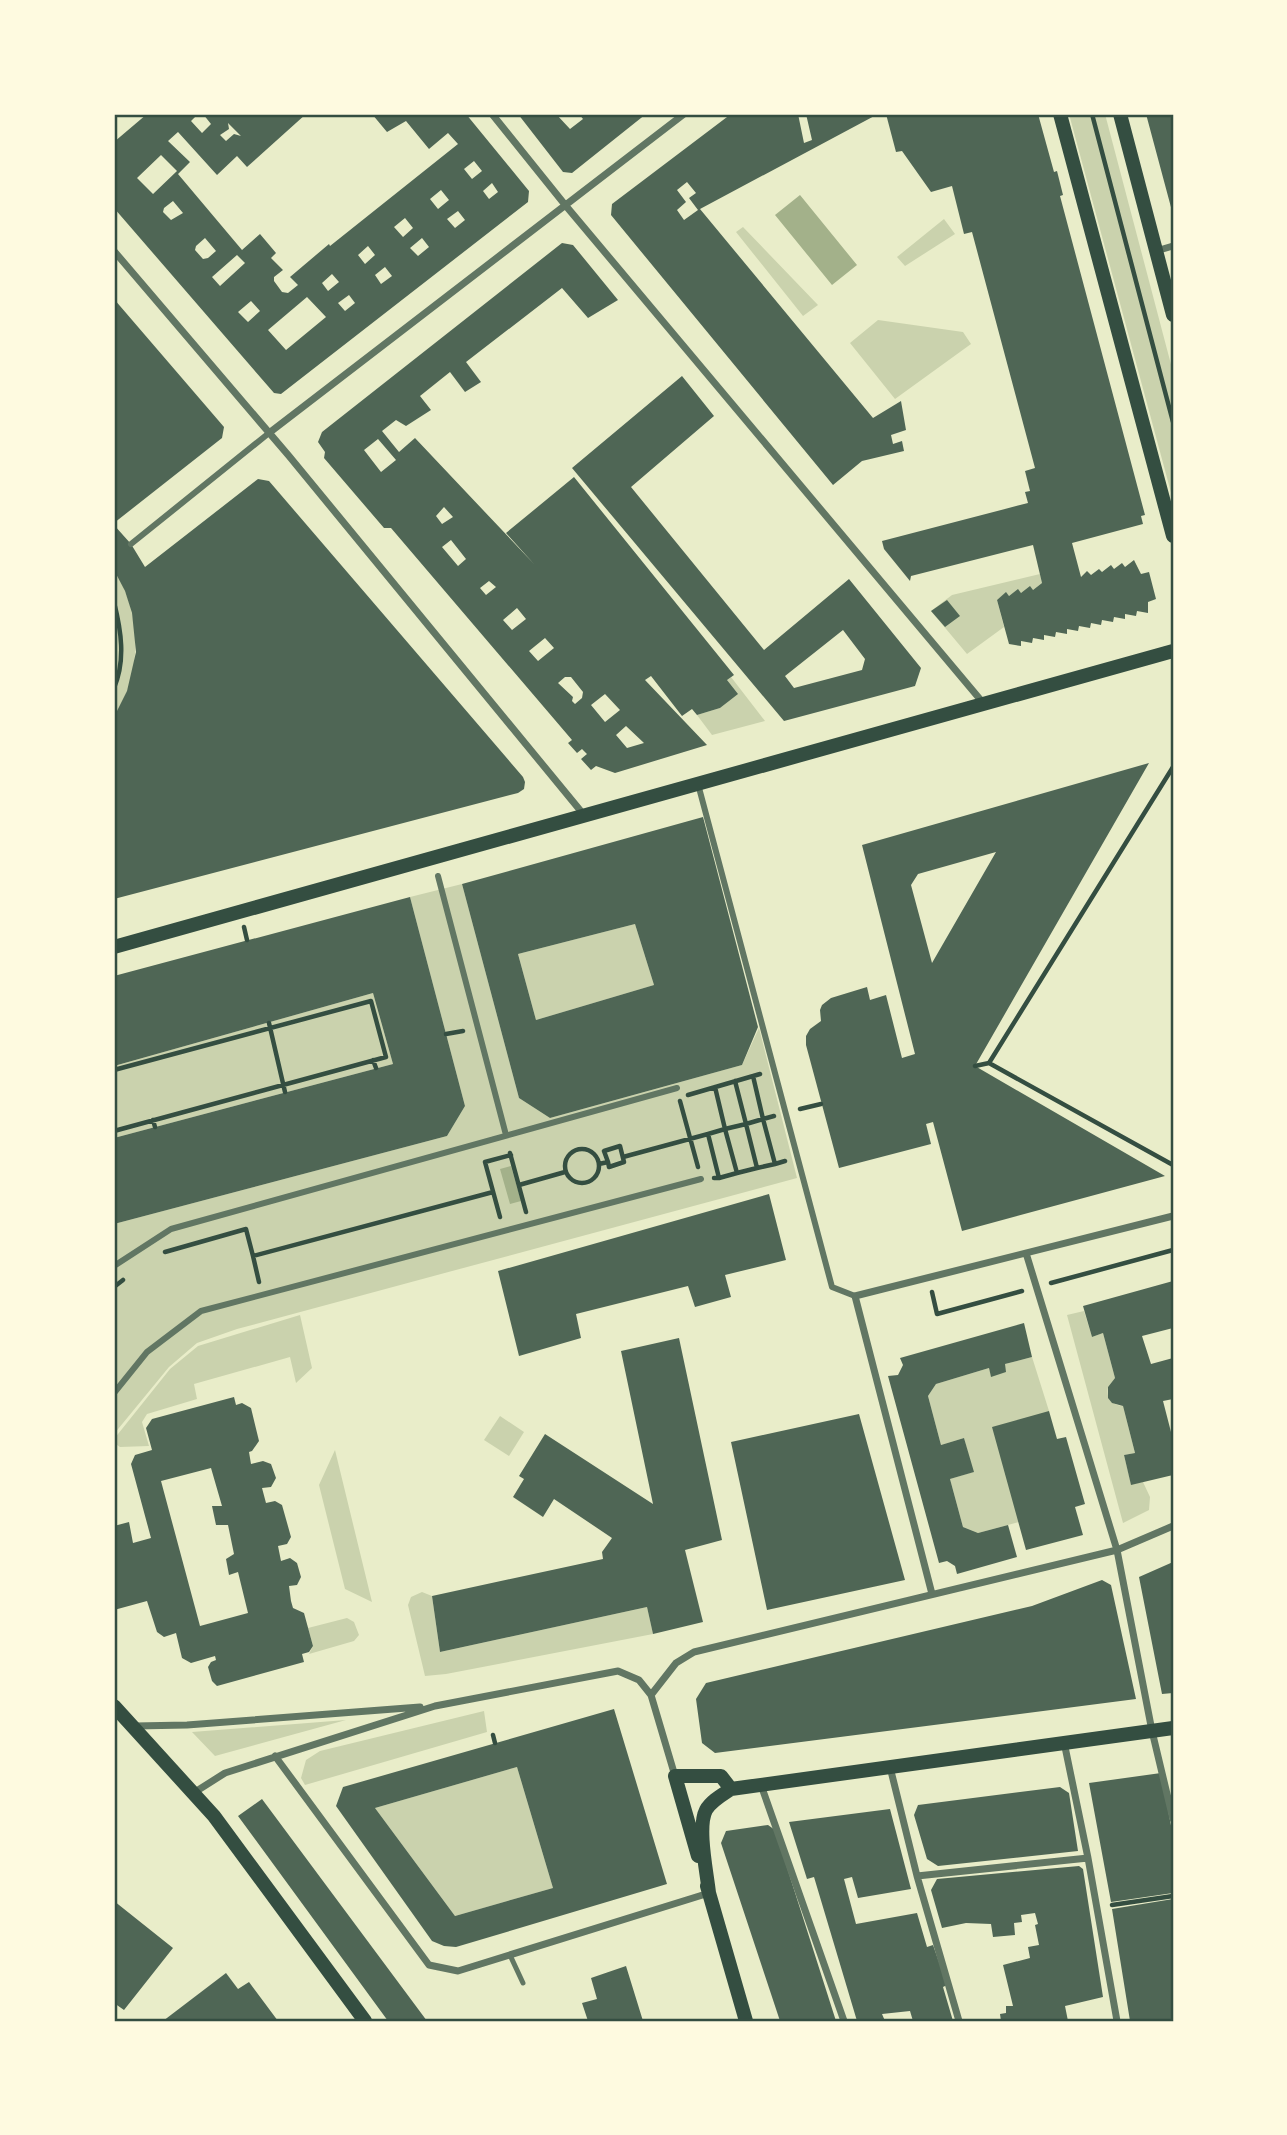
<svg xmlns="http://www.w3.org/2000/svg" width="1287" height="2135" font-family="Commissioner,sans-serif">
	<rect width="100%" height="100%" fill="#e9edc9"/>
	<path fill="#cad2ad" d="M1069,114H1105L1173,372V500Z
		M944,219L955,234L905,266L897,257Z
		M743,227L818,305L803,316L736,232Z
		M878,320L963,332L971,344L895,399L850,343Z
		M114,570C142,613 143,674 114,717Z
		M1040,574L1042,583L1033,590L1021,593L1018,590L1009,596L1006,593L997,600L1004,627L967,654L931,611L952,595Z
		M731,677L765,721L712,735L697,715L720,708L737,694L727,680Z
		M462,884L519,1098L550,1118L742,1065L759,1028L797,1178L237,1329L197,1343L169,1367L114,1434V1224L447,1136L465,1106L410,897Z
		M635,924L654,985L536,1020L518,954Z
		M373,993L393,1064L114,1138V1066Z
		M1084,1311L1092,1337L1103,1333L1115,1378L1108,1387C1106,1398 1111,1405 1123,1406L1135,1453L1124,1455L1131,1484L1143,1482L1150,1497L1149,1510L1123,1523L1067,1315Z
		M300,1315L312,1368L296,1383L290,1357L194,1384L197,1399L147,1414L142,1422L149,1446L120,1447L114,1443V1439L170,1369L198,1346Z
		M1032,1357L1049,1411L1019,1522L978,1533L963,1527L950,1479L973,1472L964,1438L941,1445L928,1396L936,1384L989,1368L991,1376L1005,1364Z
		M500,1416L524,1432L509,1456L484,1440Z
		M335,1450L372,1602L345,1589L319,1485Z
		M422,1592L432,1596L440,1652L647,1607L653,1634L446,1674L425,1676L408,1605L411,1597Z
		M347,1618L354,1622L359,1635L354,1641L309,1654L313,1646L308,1628Z
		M484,1711L487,1732L305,1785L301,1778L306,1760L320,1751Z
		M346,1720L215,1756L192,1732Z
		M517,1767L553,1888L455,1916L375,1808Z"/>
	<path fill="#a3b18a" d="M800,195L857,265L832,285L775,215Z
		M511,1166L521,1201L510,1204L500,1169Z"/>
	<path fill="#4f6655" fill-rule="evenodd" d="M147,114H196L197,115L191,121L202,133L211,124L203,114H306L247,167L237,156L217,175L178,132L168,141L190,162L178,174L242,250L260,234L276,253L271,258L283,270L274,277V281L282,292L288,293L298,285L290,277L329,244L330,246L458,144L448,133L429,149L406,121L387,132L372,114H466L529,191L528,202L281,394L274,393L114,208V142ZM228,123L241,136L234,134L226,141L220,135L229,129ZM161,155L177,171L153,194L137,178ZM474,161L482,171L472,179L464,169ZM492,183L498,192L489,199L483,191ZM441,190L449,200L438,209L430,199ZM173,201L183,213L171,220L163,212L164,208ZM458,211L465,220L455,228L447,219ZM405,218L413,228L403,237L394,227ZM205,238L216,251L208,258L203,259L195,250L196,246ZM422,238L429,247L418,256L410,248ZM368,246L375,255L365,264L358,255ZM237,255L245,263L220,286L212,277ZM385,267L392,276L381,284L375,275ZM332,274L339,282L328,291L322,283ZM349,295L355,303L345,311L338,303ZM307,297L326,317L286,350L268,330ZM251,301L260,311L248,322L238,312Z
		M518,114H556L570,129L583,119L579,114H646L572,173L563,172Z
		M731,114H798L804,143L812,140L806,114H878L700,209L873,418L901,401L906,430L891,435L893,444L902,441L904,451L862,461L833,485L611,215L612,204ZM687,182L696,193L689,198L698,210L684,220L677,210L686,202L677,190Z
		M886,114H1038L1054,172L1057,171L1063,195L1060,196L1145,515L1141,516L1143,524L1072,543L1081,577L1087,571L1091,575L1099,569L1102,572L1111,565L1114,569L1122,563L1125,567L1134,560L1141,574L1149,572L1156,599L1148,602V613L1137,611L1136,616L1125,614V619L1114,617L1113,622L1102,620L1101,625L1091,623L1090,628L1079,626L1078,631L1067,629V634L1056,632L1055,637L1044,635V640L1033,638L1032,643L1021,641V646L1009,644L997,600L1006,592L1009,596L1018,589L1021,593L1030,586L1033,590L1042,583L1033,545L911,576L910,581L884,549L882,541L1028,503L1025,492L1030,491L1025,471L1035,468L972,232L964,234L952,186L931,192L902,151L896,152Z
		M1146,114H1173V211H1172Z
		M562,243L573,245L618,300L588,318L562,288L466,362L481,382L465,392L450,372L420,396L431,410L406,426L396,420L382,431L399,452L415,438L534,564L506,533L574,477L734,675L727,680L738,694L720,708L697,715L692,709L682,716L651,676L645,680L707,745L615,773L596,766L591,770L581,759L587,754L582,749L577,753L568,743L572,740L391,528H384L324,458L325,452L318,442L322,432ZM378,439L396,460L381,472L364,450ZM444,507L453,517L442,524L436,516ZM451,540L466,559L458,566L442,547ZM489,581L496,587L486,595L480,588ZM517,608L526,619L512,630L503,620ZM545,638L554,648L538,661L529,651ZM565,677H571L583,692L582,698L575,704L572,701L573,697L558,683ZM605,694L620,710L605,722L591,705ZM626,726L644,743L627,748L616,735Z
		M114,299L224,427L222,438L114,523Z
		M682,376L714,416L631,487L764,650L849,579L921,668L915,686L784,721L572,468ZM843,630L865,659L862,670L794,688L785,676Z
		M258,479L269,481L523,777L525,782L524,789L518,793L114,899V717L127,691L136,652L132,613L125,591L114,570V525L131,544L145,567Z
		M947,600L960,616L945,627L931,611Z
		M1149,763L975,1066L1165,1176L962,1231L933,1122L926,1124L931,1144L839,1168L806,1045V1036L810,1029L821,1021L820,1010L822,1005L831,998L867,987L870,1000L886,995L902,1058L915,1054L862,845ZM996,852L932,963L911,885L918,874Z
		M703,817L758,1027L742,1065L550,1118L519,1098L462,884ZM635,924L654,985L536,1020L518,954Z
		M410,897L465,1106L447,1136L114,1224V1138L393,1064L373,993L114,1066V976Z
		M769,1194L786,1260L725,1275L731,1297L695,1307L688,1286L576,1314L581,1338L519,1356L498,1271Z
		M1173,1281V1328L1142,1336L1151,1364L1173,1358V1399L1163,1401L1171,1432H1173V1475L1131,1485L1124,1455L1135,1453L1123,1406L1112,1403L1108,1398V1387L1115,1378L1103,1333L1092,1337L1083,1306Z
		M1024,1323L1032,1357L1005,1364L1006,1372L991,1377L989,1368L936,1384L928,1396L941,1445L964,1438L974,1472L950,1479L963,1527L978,1533L1008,1525L1017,1557L957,1574L955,1566L947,1561L939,1563L888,1376L898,1375L903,1365L900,1358Z
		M679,1338L722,1540L685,1550L703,1622L653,1634L647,1607L440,1652L432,1596L603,1559L602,1552L612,1538L554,1499L543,1517L513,1497L524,1479L519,1476L545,1434L653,1504L621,1351Z
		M234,1397L236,1405L242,1403L251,1408L259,1441L252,1451L249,1452L251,1464L263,1461L271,1464L276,1478L271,1487L262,1488L266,1503L275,1501L282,1505L291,1537L287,1544L278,1546L281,1561L290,1558L297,1563L301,1577L297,1585L289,1586L291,1601L293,1608L304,1613L313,1646L309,1652L302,1654L304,1662L217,1686L212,1681L208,1667L211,1662L216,1660L215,1656L191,1663L182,1658L176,1633L164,1637L157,1632L147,1601L114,1610V1526L129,1522L133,1543L151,1538L131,1464L135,1455L152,1450L146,1428L152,1419ZM211,1468L222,1506H212L216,1525H228L234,1554L226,1559L229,1575L238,1572L248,1613L200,1626L161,1481Z
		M1049,1411L1057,1439L1066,1437L1085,1504L1075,1507L1083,1535L1026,1550L992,1427Z
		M859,1414L905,1580L767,1610L731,1442Z
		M1173,1562V1693L1162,1694L1139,1577Z
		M1102,1580L1111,1585L1136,1699L715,1753L702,1743L696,1699L706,1683L1032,1606Z
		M614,1709L667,1884L456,1947L444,1946L432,1941L336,1806L343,1787ZM517,1767L553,1888L455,1916L375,1808Z
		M1161,1773L1173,1836V1893L1111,1902L1089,1783Z
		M1060,1787L1069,1793L1078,1851L938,1866L927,1859L914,1815L918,1805Z
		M262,1799L427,2021H388L238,1816Z
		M890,1809L911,1889L858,1898L852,1877L844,1879L856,1924L917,1913L927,1947L933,1945L947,1985L943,1987L953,2021H913L910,2011L882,2014L885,2021H857L814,1877L807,1879L789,1822Z
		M768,1825L775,1830L836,2021H780L721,1843L726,1831Z
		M1079,1866L1083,1869L1103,1997L1065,2006L1068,2021H1001L1000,2014L1006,2013V2006H1013L1003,1965L1030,1958L1028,1947L1039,1945L1035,1925L1038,1924L1035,1913L1021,1915L1022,1922L1014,1923L1015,1935L993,1937L991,1924L966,1923L942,1928L931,1890L937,1879Z
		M1173,1899V2021H1130L1112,1909Z
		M114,1901L173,1948L124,2010L114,2003Z
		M626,1966L643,2021H588L582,2003L597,1999L591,1978Z
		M226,1973L238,1989L249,1982L278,2021H163Z"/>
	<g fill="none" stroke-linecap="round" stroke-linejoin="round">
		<path stroke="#344e41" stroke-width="4.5" d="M1092,114L1173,422
			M114,602C121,630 126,660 114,688
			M244,927L247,940
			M269,1023L285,1092
			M446,1034L463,1031
			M373,1060L376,1068
			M989,1063L1173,767
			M975,1066L989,1063L1173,1165
			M114,1070L371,1001L386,1057L114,1131
			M753,1076L763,1119L774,1116
			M715,1087L725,1129L746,1124L735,1081
			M688,1095L760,1074
			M680,1101L698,1167
			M800,1109L821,1104
			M153,1120L155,1127
			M565 1166a17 17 0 1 1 34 0a17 17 0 1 1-34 0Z
			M510,1153L526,1212
			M623,1157L708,1134
			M599,1164L608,1162L604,1151L620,1146L624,1162L609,1167L608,1162
			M757,1168L775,1164
			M714,1178H719L708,1134L725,1129L737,1173L757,1168L746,1124L763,1119L775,1164L785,1161
			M719,1178L737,1173
			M519,1185L565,1172
			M500,1217L485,1162L511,1155
			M165,1252L246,1229L253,1256L493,1192
			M253,1256L259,1282
			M1051,1283L1173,1250
			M114,1287L123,1280
			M932,1292L937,1314L1022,1291
			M493,1735L495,1743
			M1112,1905L1173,1896"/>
		<path stroke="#617663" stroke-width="5" d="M510,1955L523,1983"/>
		<path stroke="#617663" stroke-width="6" d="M131,544L269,433
			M698,784L832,1287L855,1296
			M438,876L506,1135
			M114,1266L171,1229L677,1088
			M114,1393L147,1352L201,1311L701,1179"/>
		<path stroke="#617663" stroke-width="7" d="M492,114L566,206L984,704
			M114,251L289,456L584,815
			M1156,251L1173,246
			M269,433L684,114
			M1026,1253L1117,1550L1152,1731L1173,1819
			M932,1594L855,1296L1173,1216
			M651,1695L676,1663L694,1652L1117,1550L1173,1526
			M135,1726L187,1725L420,1707
			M1064,1742L1088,1858L1117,2021
			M275,1756L429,1965L458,1971L709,1893
			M890,1767L917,1876L959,2021
			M761,1785L844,2021
			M195,1792L225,1773L435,1706L618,1671L639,1680L651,1695L675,1776
			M917,1876L1088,1858"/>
		<path stroke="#344e41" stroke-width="14" d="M1060,114L1173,536
			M1120,114L1173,315
			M114,947L1173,651
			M114,1706L214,1816L365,2021
			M698,1856L675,1776H721L731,1789
			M707,1886L746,2021
			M709,1893C707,1873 697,1827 706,1810C711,1801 722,1795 731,1789L1173,1728"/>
	</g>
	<rect width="1287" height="2135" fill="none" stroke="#fefae0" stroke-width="231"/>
	<rect x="116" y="116" width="1056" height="1904" fill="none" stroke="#344e41" stroke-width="2.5"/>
</svg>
